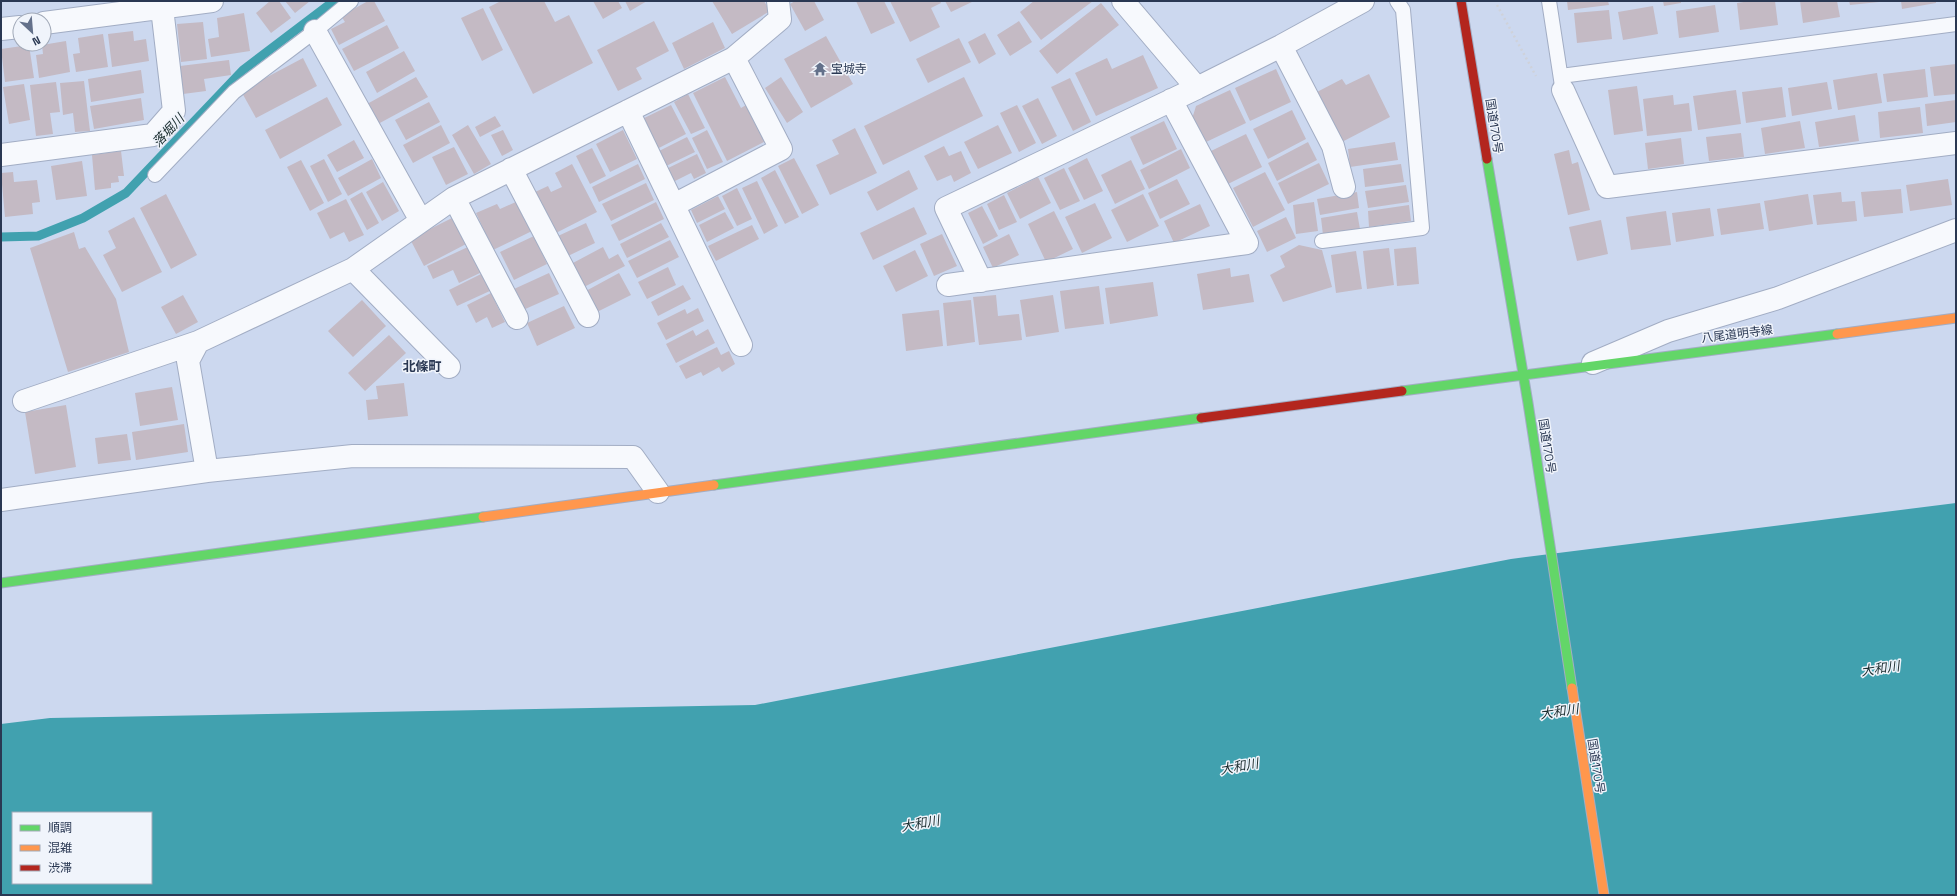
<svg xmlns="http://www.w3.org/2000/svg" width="1957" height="896" font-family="'Space Grotesk','Noto Sans JP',sans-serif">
	<rect width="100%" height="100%" fill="#ccd8ef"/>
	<path fill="#41a1af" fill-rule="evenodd" d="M1956,503V895H1V724L50,718L755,705L1511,559ZM13,813H151V883H13Z"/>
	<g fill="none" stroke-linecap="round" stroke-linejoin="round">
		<path stroke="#41a1af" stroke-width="9" d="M1,237L38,236L83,218L126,193L243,70L334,1"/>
	</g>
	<path fill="#c4bac4" d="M270,1H279L291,18L271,33L256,13Z
		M285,1H310L295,13Z
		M368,1H374L385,21L339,45L331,29L345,22L341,16Z
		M501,1H544L555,22L569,15L593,63L533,94L489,7Z
		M593,1H618L622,8L603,19Z
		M625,1H647L630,11Z
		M712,1H764L770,11L732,34Z
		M795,1H814L824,20L805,31L790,4Z
		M856,1H884L895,23L871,34Z
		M890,1H940L941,3L931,8L940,27L910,42Z
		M945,1H974L951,12Z
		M1034,1H1093L1041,40L1020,12Z
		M1567,1H1608L1609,5L1568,10Z
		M1663,1H1681V3L1664,6Z
		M1750,1H1775L1778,25L1740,30L1737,3Z
		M1800,1H1837L1840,17L1803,23Z
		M1849,1H1879V2L1850,5Z
		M1901,1H1936V3L1902,9Z
		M1101,3L1119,25L1057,74L1039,51Z
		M1715,5L1719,32L1679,38L1676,11Z
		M1653,6L1658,34L1623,40L1618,12Z
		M483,8L503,50L482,61L461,18Z
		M1609,10L1612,39L1577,43L1574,13Z
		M244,13L250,51L211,57L208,39L219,37L217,18Z
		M654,21L669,51L636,68L642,79L618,91L597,50Z
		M1019,21L1032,42L1010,56L997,35Z
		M203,22L207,59L181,62L177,24Z
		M713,22L725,48L684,69L672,43Z
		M387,25L399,48L354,71L342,49Z
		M133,31L134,41L146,39L149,61L112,67L108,34Z
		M985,33L996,54L979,64L968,42Z
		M103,34L108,67L76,72L73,54L80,53L78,38Z
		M826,36L853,84L811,108L784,59Z
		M959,38L971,62L928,83L916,59Z
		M66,41L70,72L39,78L36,55L43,54L42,45Z
		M29,45L34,78L5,82L1,49Z
		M404,51L415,71L377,93L366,72Z
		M1143,55L1158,88L1096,116L1075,73L1107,58L1112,69Z
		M303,58L317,86L256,118L241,91Z
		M229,60L231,75L204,79L206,91L183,94L180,66Z
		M1956,64V94L1934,96L1930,67Z
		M1276,69L1291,102L1250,121L1235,88Z
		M1925,69L1928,97L1887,102L1883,74Z
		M141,70L144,93L91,102L88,79Z
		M1877,73L1882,103L1838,110L1833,80Z
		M1369,74L1390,117L1340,143L1315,93L1342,79L1346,85Z
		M416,77L428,97L378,124L367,104Z
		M725,77L741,108L748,104L766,141L727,161L693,93Z
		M781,77L803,112L787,123L765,88Z
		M964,77L983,116L883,165L864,126Z
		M1070,78L1091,122L1073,131L1051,87Z
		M84,81L90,131L75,132L73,113L63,115L60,83Z
		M56,82L60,112L50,113L53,134L36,136L30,85Z
		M1827,82L1832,109L1792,116L1788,88Z
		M24,84L30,120L9,124L3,87Z
		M1637,86L1643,131L1614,135L1608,90Z
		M1782,87L1786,117L1746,123L1742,92Z
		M1230,90L1246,123L1204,143L1192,119L1196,106Z
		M1736,90L1741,124L1698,130L1693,96Z
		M688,94L705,128L691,134L674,102Z
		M1673,95L1674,105L1689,103L1692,131L1647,136L1643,99Z
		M327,97L342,125L280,159L265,130Z
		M141,98L144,120L94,129L90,106Z
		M1038,98L1057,136L1042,144L1022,106Z
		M1956,100V122L1927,126L1925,104Z
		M429,102L440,122L406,140L395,120Z
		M671,105L686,134L655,150L640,120Z
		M1017,105L1036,143L1019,152L1000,113Z
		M1920,107L1923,133L1880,138L1878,112Z
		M1292,110L1306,139L1268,159L1253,129Z
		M1855,115L1859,141L1819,147L1815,122Z
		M495,116L501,126L480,137L475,127Z
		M1164,121L1177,149L1143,165L1130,137Z
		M1800,121L1805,148L1765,154L1761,128Z
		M441,125L450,143L413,163L403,145Z
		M468,125L491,164L474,174L452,135Z
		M998,125L1012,153L978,169L964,142Z
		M855,128L877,173L830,195L816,165L839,154L832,140Z
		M503,130L513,150L502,156L491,135Z
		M623,130L637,159L610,172L596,144Z
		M707,130L723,162L707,169L692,138Z
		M1741,133L1744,157L1709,161L1706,137Z
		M1246,134L1262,167L1228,184L1211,151Z
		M687,137L695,152L664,167L657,152Z
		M1681,138L1684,164L1648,169L1645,143Z
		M354,140L364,158L337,172L327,155Z
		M1308,142L1317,160L1277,181L1268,163Z
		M1395,142L1398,160L1350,167L1348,149Z
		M944,146L949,156L961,151L971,173L954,182L951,175L937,181L924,156Z
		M454,147L468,174L446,185L432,157Z
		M592,148L606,176L590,184L576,156Z
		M1181,149L1190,168L1149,189L1140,170Z
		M1569,150L1572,164L1578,162L1590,210L1568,215L1554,154Z
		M121,151L124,176H118L119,182L111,183V188L95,190L92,155Z
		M697,154L706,173L694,179L691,173L671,183L664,170Z
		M794,158L819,205L802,214L778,166Z
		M1087,158L1103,191L1084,200L1068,168Z
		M324,159L342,194L328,202L310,166Z
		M372,159L381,178L348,196L338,178Z
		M301,160L324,203L310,211L287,167Z
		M1131,160L1145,189L1115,204L1101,175Z
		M82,161L87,196L56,200L51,166Z
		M1319,163L1329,184L1288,204L1278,183Z
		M572,164L597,212L554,234L533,193L548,186L551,192L562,187L555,173Z
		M638,164L645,179L599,202L592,187Z
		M1401,164L1404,182L1365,187L1363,169Z
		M1064,168L1080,201L1060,210L1044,178Z
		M775,170L799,217L785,224L761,178Z
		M909,170L918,189L877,211L867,192Z
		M13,172L14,182L37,180L40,202L32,203L33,214L5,217L1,173Z
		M1265,172L1285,210L1253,227L1233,188Z
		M1038,177L1051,203L1020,219L1007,193Z
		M1177,179L1190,204L1160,219L1148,193Z
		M1948,179L1952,205L1910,211L1906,185Z
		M757,181L778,226L764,234L742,188Z
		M383,182L399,211L382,221L366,192Z
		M646,183L654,200L611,221L602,204Z
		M1406,185L1409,202L1368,208L1365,191Z
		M737,188L752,219L737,226L722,196Z
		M1901,189L1903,213L1864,217L1861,192Z
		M362,192L379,223L367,230L350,199Z
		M1357,192L1359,208L1320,215L1317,199Z
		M1841,192L1842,202L1855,201L1857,221L1817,225L1813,195Z
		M166,194L197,255L171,269L140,208Z
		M1143,194L1159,226L1127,242L1111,210Z
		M1808,194L1813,224L1769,231L1764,201Z
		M1004,195L1017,222L999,230L987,204Z
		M718,196L725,209L697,223L691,210Z
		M346,199L364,235L349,242L344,232L330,239L317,213Z
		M518,201L532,231L493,250L476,213L497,204L500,209Z
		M656,202L664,219L619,241L611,225Z
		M1314,202L1318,231L1296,234L1293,205Z
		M1095,203L1112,238L1082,253L1065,217Z
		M1760,203L1764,229L1721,235L1717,209Z
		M1200,204L1210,226L1174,243L1164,221Z
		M1409,205L1411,221L1369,227L1368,211Z
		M982,206L998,236L983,244L968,213Z
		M914,207L927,234L873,260L860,233Z
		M1710,208L1714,236L1676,242L1672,213Z
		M1054,211L1073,249L1046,262L1028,224Z
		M1666,211L1671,245L1631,250L1626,217Z
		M725,212L734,228L707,242L699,225Z
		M1357,212L1360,229L1323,235L1321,218Z
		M134,217L162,272L122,292L103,255L116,248L108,231Z
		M454,217L468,243L424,266L410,239Z
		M1286,217L1296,238L1267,252L1257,231Z
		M1601,220L1608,254L1577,261L1569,227Z
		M586,223L595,243L568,256L558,236Z
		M661,223L669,237L627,258L620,244Z
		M752,225L759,239L716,261L708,246Z
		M74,232L79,249L85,247L116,299L129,352L68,372L30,248Z
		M942,234L957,266L934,276L920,244Z
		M1009,234L1019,255L993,268L983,247Z
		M534,236L547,264L514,280L500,252Z
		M670,240L679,257L637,278L628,261Z
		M1299,245L1322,250L1332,287L1283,302L1270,275L1285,267L1280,256Z
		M470,246L482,272L459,283L453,270L433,279L427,266Z
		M603,247L609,259L618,254L625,266L584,287L571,264Z
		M1416,247L1419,284L1397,286L1394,249Z
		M1389,248L1394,285L1367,289L1363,251Z
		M915,250L928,276L896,292L883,266Z
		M1356,251L1362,289L1336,293L1331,255Z
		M668,267L676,285L647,299L638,282Z
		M1230,268L1231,277L1249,274L1254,302L1203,310L1197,274Z
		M483,273L492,290L457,306L449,290Z
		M549,273L559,294L523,310L514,289Z
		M619,273L631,295L595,313L584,292Z
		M1153,282L1158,316L1110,324L1105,288Z
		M683,285L691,299L658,316L651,302Z
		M1099,286L1104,324L1065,329L1060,291Z
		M491,293L505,322L492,328L487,317L476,323L467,305Z
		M183,295L198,322L176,334L161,307Z
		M996,295L998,316L1019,314L1022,340L979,345L973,297Z
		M1053,295L1059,332L1026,337L1020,300Z
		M362,300L386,326L353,357L328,331Z
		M971,300L975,342L947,346L943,303Z
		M564,306L575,328L537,346L527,323Z
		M698,308L704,321L666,340L657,323L685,309L687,314Z
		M939,310L943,346L906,351L902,314Z
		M708,329L715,343L676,363L666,344L693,330L696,336Z
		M389,335L406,353L365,391L348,373Z
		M717,347L721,355L729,351L735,364L722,372L719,367L703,376L701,372L686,379L679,366Z
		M404,383L408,416L368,420L366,400L378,399L376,386Z
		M172,387L178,420L140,426L135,393Z
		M66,405L76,467L35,474L25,412Z
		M184,424L188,452L136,460L132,432Z
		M127,434L131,460L98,464L95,438Z"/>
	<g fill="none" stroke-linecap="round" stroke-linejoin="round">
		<g stroke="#a2adc4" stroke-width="16">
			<path id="lane" d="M1549,1L1562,86
				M1561,76L1956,24
				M155,175L234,92L315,31L351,1
				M1322,241L1422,228L1403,10L1397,1"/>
		</g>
		<g stroke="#a2adc4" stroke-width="24">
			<path id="street" d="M1123,1L1197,88L1281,46L1363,1
				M44,23L212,1
				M1,29L20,27
				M315,31L421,221
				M1281,46L1333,146L1344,187
				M1563,90L1607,187L1956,143
				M628,111L741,345
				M1,155L153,135L174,111L162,8
				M511,169L588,316
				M454,198L517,318
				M674,205L781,149L734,58
				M353,269L449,367
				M981,281L946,208L1197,88
				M948,285L1247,243L1171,100
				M1593,363L1668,331L1778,298L1956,230
				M24,401L198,342
				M207,471L188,361L198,342L353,269L454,198L734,58L780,19L778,1
				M1,500L207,471L353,456L633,457L658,492"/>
		</g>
		<g stroke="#a2adc4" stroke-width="11">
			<path id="fast" d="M1487,159L1528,403L1572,688
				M1402,391L1837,334
				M714,485L1201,418
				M1,583L483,517"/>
		</g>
		<g stroke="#a2adc4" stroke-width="11">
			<path id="slow" d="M1837,334L1956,318
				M483,517L714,485
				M1572,688L1604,895"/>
		</g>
		<g stroke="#a2adc4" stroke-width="11">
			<path id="jam" d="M1461,1L1487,159
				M1201,418L1402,391"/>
		</g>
		<path stroke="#cfd2da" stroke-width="2.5" stroke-dasharray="2 3" stroke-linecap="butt" d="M1497,5L1536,76"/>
		<use href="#lane" stroke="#f7f9fd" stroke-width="14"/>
		<use href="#street" stroke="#f7f9fd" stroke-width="22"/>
		<use href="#fast" stroke="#63d668" stroke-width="9"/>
		<use href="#slow" stroke="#ff974d" stroke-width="9"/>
		<use href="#jam" stroke="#b3261e" stroke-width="9"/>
	</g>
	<defs>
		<g id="temple-bare" transform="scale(1.08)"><path d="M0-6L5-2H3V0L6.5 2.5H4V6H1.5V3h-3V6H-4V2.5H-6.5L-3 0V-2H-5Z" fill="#63708a" stroke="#f0f4fb" stroke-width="2.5" paint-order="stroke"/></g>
	</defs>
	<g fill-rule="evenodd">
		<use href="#temple-bare" x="820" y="69"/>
	</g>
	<g text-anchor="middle" stroke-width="3" stroke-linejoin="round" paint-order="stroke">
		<g font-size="12" fill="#2a3853" stroke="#f0f4fb" text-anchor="start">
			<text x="831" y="73">宝城寺</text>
		</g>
		<g font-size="12" fill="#2a3853" stroke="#f0f4fb">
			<text transform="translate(1494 126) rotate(81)" y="4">国道170号</text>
			<text transform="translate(1737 334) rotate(-7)" y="4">八尾道明寺線</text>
			<text transform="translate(1547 446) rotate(81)" y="4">国道170号</text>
			<text transform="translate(1596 766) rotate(81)" y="4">国道170号</text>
		</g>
		<g font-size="13" font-style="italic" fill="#1a2d2f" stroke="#f0f4fb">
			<text transform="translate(168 130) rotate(-47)" y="5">落堀川</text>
			<text transform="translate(1880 668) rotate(-8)" y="5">大和川</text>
			<text transform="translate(1559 711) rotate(-8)" y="5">大和川</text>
			<text transform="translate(1239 766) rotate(-10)" y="5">大和川</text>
			<text transform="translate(920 823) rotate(-10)" y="5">大和川</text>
		</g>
		<g font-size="13" font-weight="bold" fill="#2a3853" stroke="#f0f4fb">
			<text x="422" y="371">北條町</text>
		</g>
	</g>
	<rect width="1957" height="896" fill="none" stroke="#2a3853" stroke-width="4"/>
	<rect x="12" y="812" width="140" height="72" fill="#f0f4fb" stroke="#a1a9b8"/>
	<rect x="20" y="825" width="20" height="6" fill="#63d668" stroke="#a1a9b8"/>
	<text x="48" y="832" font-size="12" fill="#2a3853">順調</text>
	<rect x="20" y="845" width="20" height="6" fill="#ff974d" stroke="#a1a9b8"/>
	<text x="48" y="852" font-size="12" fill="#2a3853">混雑</text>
	<rect x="20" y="865" width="20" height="6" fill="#b3261e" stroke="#a1a9b8"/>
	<text x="48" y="872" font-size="12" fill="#2a3853">渋滞</text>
	<g transform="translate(32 32) rotate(154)"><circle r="19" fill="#f0f4fb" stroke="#a1a9b8"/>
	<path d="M0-3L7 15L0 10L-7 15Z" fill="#63708a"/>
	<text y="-6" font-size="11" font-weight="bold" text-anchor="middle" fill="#2a3853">N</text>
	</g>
</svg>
